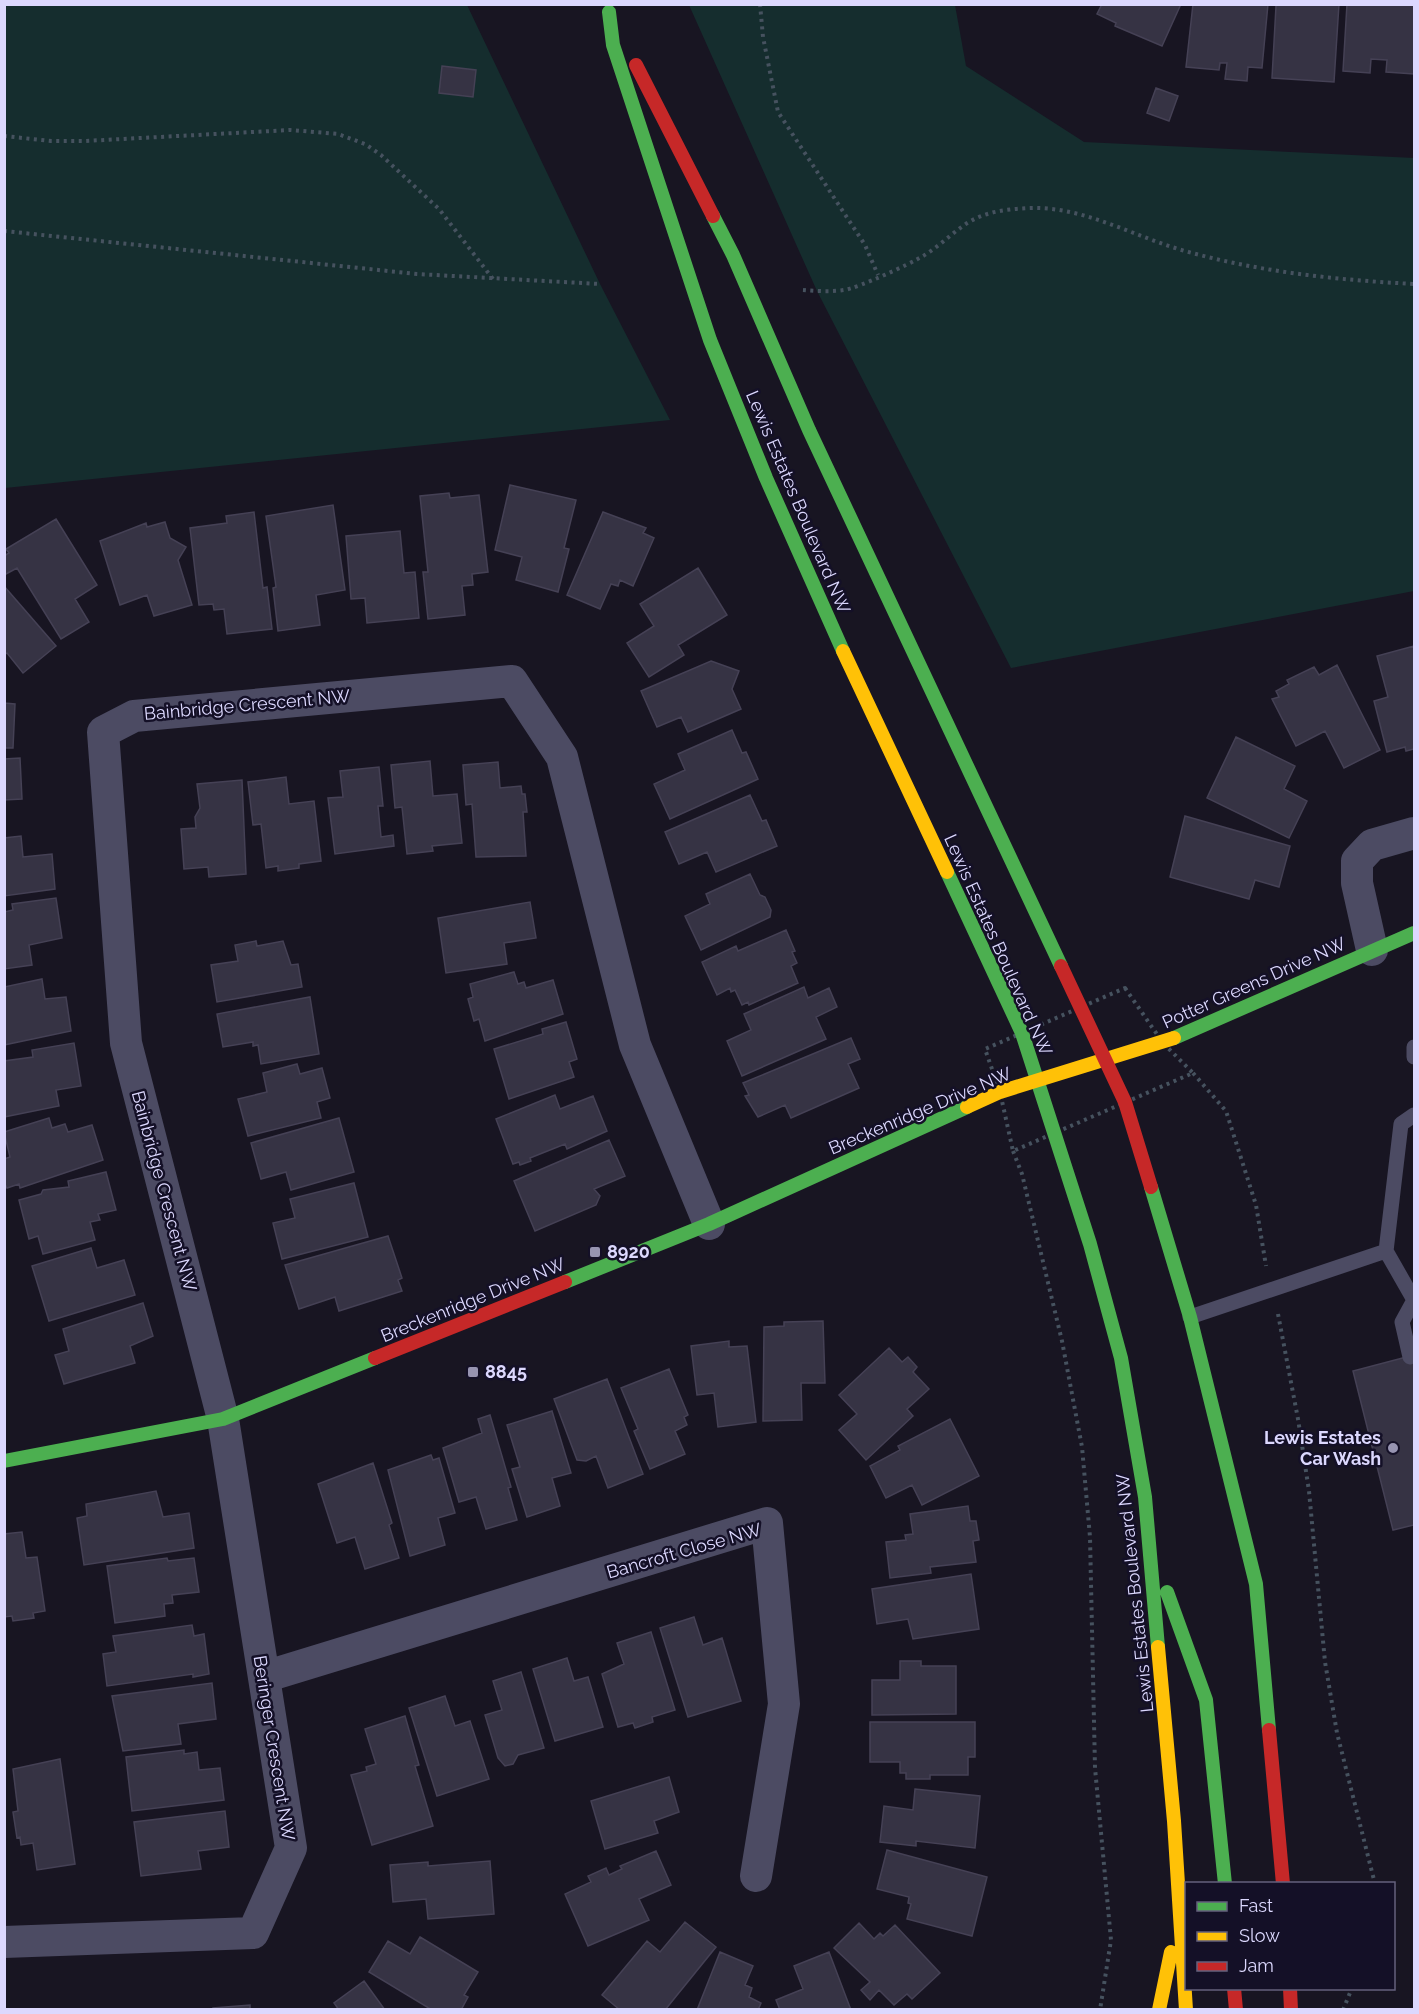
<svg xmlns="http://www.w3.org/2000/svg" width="1419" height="2014" font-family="Raleway,sans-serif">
	<rect width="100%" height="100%" fill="#181522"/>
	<path fill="#152d2e" d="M5,5H467L600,284L670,420L5,488Z
		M689,5H955L966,66L1084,142L1414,158V591L1011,668L817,291Z"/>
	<path fill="#363344" stroke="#454155" stroke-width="1.5" d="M1102,4H1181L1162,46L1115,26L1116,23L1097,14Z
		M1193,4H1268L1262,68L1248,67L1247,81L1225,79L1227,63H1220L1219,70L1186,67Z
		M1339,4L1334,82L1272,78L1276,6L1274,4Z
		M1347,4H1414V74L1386,72L1387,60L1371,59L1370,73L1343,71Z
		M442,66L476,70L473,97L439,93Z
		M1156,88L1178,96L1169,121L1147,113Z
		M510,485L576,500L564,548L569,549L558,592L516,580L522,557L495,550Z
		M449,493L450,498L479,495L488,572L472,574L473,585L462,586L465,615L428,619L423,572H428L420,496Z
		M333,505L345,590L316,595L320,625L278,631L273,588L276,587L266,516Z
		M254,512L263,588L267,587L272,629L227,634L224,609L214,610L213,604L199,605L190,528L227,523L226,516Z
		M603,512L646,528L643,533L654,538L633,586L620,580L618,586L611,584L600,609L567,595Z
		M56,519L97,585L75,599L89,622L61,639L17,568L6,574L4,572V556L9,553L6,549Z
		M165,522L170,538L186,547L178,560L192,605L154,616L147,595L120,605L100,541L146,523L147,527Z
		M400,531L404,573L415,572L419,618L367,623L365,598L351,599L346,536Z
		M698,568L727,615L678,645L684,655L649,677L627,643L654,626L640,604Z
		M4,586L56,646L23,673L7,653L4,655Z
		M1414,646V749L1406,751L1405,747L1387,752L1374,701L1388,697L1377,656Z
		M711,661L739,671L732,689L741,709L688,732L681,717L657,727L641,691Z
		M1337,665L1380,750L1344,768L1325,731L1296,746L1272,699L1279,697L1276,691L1289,684L1287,680L1314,667L1319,675Z
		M4,703L15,704L13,748H4Z
		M732,730L742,753L746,752L758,779L670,819L654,784L685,770L678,754Z
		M1236,737L1295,766L1284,789L1307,801L1289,838L1207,798Z
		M20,758L22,799L4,800V759Z
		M430,761L433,796L457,794L462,843L432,846L433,851L407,854L402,807L395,808L391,765Z
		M498,762L500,788L521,786L522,794H525L527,812H523L526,856L476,857L472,804L466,805L463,765Z
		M379,767L383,806H378L381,837L393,835L394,846L335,854L328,798L343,797L340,771Z
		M286,777L289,804L314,801L321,861L299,864V868L278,871V866L266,868L261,824L253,825L248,782Z
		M242,780L246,874L209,877L208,867L184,869L181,829L196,828L195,817L200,808L197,784Z
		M750,795L762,821L766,820L777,846L716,872L707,852L679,864L665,832Z
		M1185,816L1290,846L1279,887L1255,880L1249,899L1170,877Z
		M21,836L23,857L52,854L55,889L4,896V838Z
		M750,874L760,895L765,897L771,910L770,917L701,950L685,916L710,904L706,894Z
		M56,898L62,938L29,945L32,965L4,969V912L13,910L12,904Z
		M530,902L536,938L504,943L507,964L446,973L438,918Z
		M786,930L795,951L792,952L797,963L791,966L798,983L749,1005L748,1002L742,1005L735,990L731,992L730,988L717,995L702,962L736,946L738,951Z
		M256,941L257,946L283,941L291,965L298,964L302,987L217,1002L211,965L238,961L235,945Z
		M514,972L518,984L524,982L526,988L553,980L563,1014L485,1041L479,1019L474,1021L468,999L473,997L470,984Z
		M42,979L45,999L66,997L71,1031L4,1045V987Z
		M804,987L808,998L829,988L837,1007L816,1017L826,1039L742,1076L727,1041L751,1030L744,1014Z
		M310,997L319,1054L261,1064L258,1045L253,1046V1042L223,1047L217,1014Z
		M566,1022L577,1059L569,1062L574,1077L509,1099L494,1049L543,1034L542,1029Z
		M851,1038L860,1059L848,1064L859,1088L791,1118L785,1105L758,1117L745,1096L749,1095L743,1083Z
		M74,1043L81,1086L56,1090L59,1106L4,1117V1061L33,1057L32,1050Z
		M297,1064L300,1074L322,1068L330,1098L317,1102L321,1118L248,1136L238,1099L267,1092L263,1073Z
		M555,1095L560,1109L593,1096L607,1131L567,1149L565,1144L530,1158L531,1161L520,1165L519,1162L513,1164L496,1119Z
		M49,1118L52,1128L65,1124L68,1132L92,1125L103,1160L20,1188L19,1184L7,1188L4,1182V1159L10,1157L4,1132Z
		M339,1118L354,1172L291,1190L286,1172L261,1179L251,1143Z
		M609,1140L625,1176L594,1189L600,1196L596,1205L535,1231L514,1181Z
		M106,1172L116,1210L98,1214L100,1220L90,1222L95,1240L43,1254L38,1236L29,1239L19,1200L41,1194L43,1190L69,1187L68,1181Z
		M354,1183L368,1237L282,1259L273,1223L295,1218L290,1199Z
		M388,1236L402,1278L398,1280L402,1291L339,1311L335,1297L299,1309L285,1265Z
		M91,1248L97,1268L124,1260L135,1295L49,1321L32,1266Z
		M143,1303L153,1336L130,1346L135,1363L64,1384L55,1355L69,1351L63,1329Z
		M823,1321L825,1383H801L802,1420L763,1421L764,1327L784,1326V1322Z
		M729,1341V1347L747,1346L756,1422L718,1427L714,1393L697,1395L691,1346Z
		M889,1348L902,1362L908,1357L917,1367L913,1372L929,1389L907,1409L913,1416L866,1460L839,1430L857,1414L839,1395Z
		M1414,1355V1525L1393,1530L1353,1371Z
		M669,1369L688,1415L684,1417L687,1425L675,1431L685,1454L650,1469L634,1431L638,1429L621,1388Z
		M607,1379L643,1474L608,1488L596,1456L586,1461L577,1460L554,1399Z
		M552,1411L571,1473L552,1478L560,1506L527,1517L512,1469L520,1467L507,1425Z
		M490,1415L511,1487L508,1488L517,1520L486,1529L476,1497L459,1502L443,1448L482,1433L478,1419Z
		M950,1419L979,1476L922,1505L912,1485L886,1498L870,1466L900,1450L898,1446Z
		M431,1455L433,1460L439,1458L455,1513L438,1518L445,1545L410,1556L388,1470Z
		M373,1463L392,1523L389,1525L399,1558L365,1569L355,1537L337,1543L318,1484Z
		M156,1491L163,1517L189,1513L194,1548L84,1565L77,1518L87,1516L86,1504Z
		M968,1506L970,1521H976L979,1540L973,1541L976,1562L930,1567L931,1573L890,1578L886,1542L906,1540L905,1535L913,1534L910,1514Z
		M22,1532L26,1558L37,1557L45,1611L33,1613L34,1618L13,1621L12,1616L4,1617V1534Z
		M167,1558L168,1561L194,1558L199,1592L172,1595L173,1603L164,1604L165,1616L115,1623L107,1566Z
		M971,1574L979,1629L913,1639L908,1619L877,1624L872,1589Z
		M694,1617L703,1645L722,1638L741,1701L688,1717L660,1628Z
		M192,1625L194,1636L204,1634L209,1674L193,1677V1674L107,1686L103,1654L116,1652L113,1636Z
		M651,1632L675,1710L652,1717L653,1722L635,1728L633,1723L618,1727L602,1674L624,1664L617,1643Z
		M567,1658L574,1681L588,1677L603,1727L555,1741L533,1669Z
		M900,1661H921V1666H956V1714L872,1715V1680H900Z
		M521,1672L544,1748L518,1755L513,1764L505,1766L498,1758L485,1715L502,1710L493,1681Z
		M212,1683L216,1719L178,1724L181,1744L123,1751L112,1696Z
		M445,1696L455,1726L470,1721L489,1779L437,1796L409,1708Z
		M405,1716L419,1765L415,1766L433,1826L372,1845L351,1775L367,1771L366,1767L376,1764L365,1729Z
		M870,1722H975V1757H968V1775H930V1779H906V1773H900V1762H870Z
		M184,1750V1754L197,1752L199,1770L220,1768L224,1800L132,1811L126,1757Z
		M60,1759L75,1864L37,1870L33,1843L21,1845L20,1837L17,1838L13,1812L18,1811L13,1769Z
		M669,1777L679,1812L654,1821L658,1833L605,1849L591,1801Z
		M915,1789L980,1796L975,1848L916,1841V1846L880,1842L884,1806L913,1810Z
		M225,1811L229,1847L198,1851L201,1869L141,1876L134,1822Z
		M887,1850L987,1877L972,1936L907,1919L911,1904L908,1903L909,1897L877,1889Z
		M656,1851L671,1885L639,1899L649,1920L588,1946L565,1894L591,1882L588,1876L606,1868L609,1875L622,1869L620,1866Z
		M490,1861L494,1914L428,1919L426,1899L393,1902L390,1865L428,1862V1866Z
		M685,1922L716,1947L665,2010H620L602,1995L647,1941L660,1952Z
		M859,1923L874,1939L880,1933L883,1936L895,1925L940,1973L912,1999L907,1994L894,2005L879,1990L870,2000L861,1990L870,1982L834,1948Z
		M420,1937L478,1972L464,1995L468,1997L461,2010H432L369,1972L388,1941L410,1954Z
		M720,1952L753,1966L745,1985L752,1988L749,1997L761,2003L758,2010H697Z
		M829,1952L851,2010H780L776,2000L803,1989L794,1966Z
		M364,1981L385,2010H339L334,2003Z
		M250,2005V2010H213V2008Z"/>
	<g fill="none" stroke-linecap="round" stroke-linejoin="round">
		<path stroke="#46525f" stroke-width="4" stroke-dasharray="3 4.5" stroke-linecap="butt" d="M760,4L763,37L778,112L865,245L878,275
			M4,136L51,141H85L290,130L338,134L365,144L381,155L439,209L493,279
			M4,231L417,274L600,284
			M803,290C816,291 831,292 844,290C858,288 910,264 923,256C937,248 950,235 963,226C983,211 1008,209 1032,208C1085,207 1135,237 1185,251C1259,272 1338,280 1414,284
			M1125,988L1163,1043L1193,1073L1013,1151L1000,1092L985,1049Z
			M1193,1073L1226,1111L1256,1205L1266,1266
			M1013,1151L1022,1174L1062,1341L1082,1447L1090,1537L1095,1768L1111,1940L1100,2010
			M1278,1314L1298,1419L1309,1491L1325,1662L1337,1733L1375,1884
			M1343,2010L1352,1988"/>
		<path stroke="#4c4b63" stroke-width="15" d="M1414,1047V1057
			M1386,1251L1414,1300
			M1190,1317L1386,1251L1401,1124L1414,1115
			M1410,1357L1402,1322L1414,1300"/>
		<path stroke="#4c4b63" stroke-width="32" d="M1372,950L1357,883V861L1372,845L1414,833
			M264,1677L767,1523L784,1704L756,1876
			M4,1942L253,1933L291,1848L223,1419L126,1043L103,732L134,716L512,681L562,757L635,1045L709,1224"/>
		<path stroke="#4caf50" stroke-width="14" d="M609,12L613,45L710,340L766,478L843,651
			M713,216L733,255L809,430L1061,966
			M947,872L1022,1033L1090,1244L1121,1358L1145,1497L1158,1647
			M1174,1038L1414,933
			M1151,1187L1190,1317L1256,1584L1269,1730
			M565,1282L709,1224L967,1107
			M4,1461L223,1419L375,1358
			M1167,1592L1206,1700L1225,1884"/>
		<path stroke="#ffc107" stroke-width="14" d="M843,651L947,872
			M967,1107L1000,1092L1174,1038
			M1158,1647L1174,1821L1186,2010
			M1159,2010L1171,1952"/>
		<path stroke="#c62828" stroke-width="14" d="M636,65L713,216
			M1061,966L1125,1102L1151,1187
			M375,1358L565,1282
			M1269,1730L1283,1884
			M1234,1988L1236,2010
			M1290,1988L1291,2010"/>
	</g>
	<g fill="#9794b1" stroke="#141027" stroke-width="2">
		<rect x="589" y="1246" width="12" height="12" rx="3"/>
		<rect x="467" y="1366" width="12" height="12" rx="3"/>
		<circle cx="1393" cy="1448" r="6"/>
	</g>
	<g text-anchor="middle" stroke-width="5" stroke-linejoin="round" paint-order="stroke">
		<g font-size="18" fill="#dcd8fe" stroke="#141027">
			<text transform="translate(798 502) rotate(67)" y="6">Lewis Estates Boulevard NW</text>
			<text transform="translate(247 705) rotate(-5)" y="6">Bainbridge Crescent NW</text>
			<text transform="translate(998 945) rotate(66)" y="6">Lewis Estates Boulevard NW</text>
			<text transform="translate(1254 983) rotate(-24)" y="6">Potter Greens Drive NW</text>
			<text transform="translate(920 1111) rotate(-23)" y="6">Breckenridge Drive NW</text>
			<text transform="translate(164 1191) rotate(75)" y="6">Bainbridge Crescent NW</text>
			<text transform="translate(473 1300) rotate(-22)" y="6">Breckenridge Drive NW</text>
			<text transform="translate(684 1551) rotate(-16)" y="6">Bancroft Close NW</text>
			<text transform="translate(1135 1593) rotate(-96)" y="6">Lewis Estates Boulevard NW</text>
			<text transform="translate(274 1748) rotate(81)" y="6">Beringer Crescent NW</text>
		</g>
		<g font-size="18" font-weight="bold" fill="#dcd8fe" stroke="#141027" text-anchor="start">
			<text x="607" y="1258">8920</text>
			<text x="485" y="1378">8845</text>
			<text x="1381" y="1444" text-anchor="end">Lewis Estates<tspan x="1381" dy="21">Car Wash</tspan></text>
		</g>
	</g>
	<rect width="1419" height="2014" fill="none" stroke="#dcd8fe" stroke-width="12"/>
	<rect x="1185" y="1882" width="210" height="108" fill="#141027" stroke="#64607d" stroke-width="1.5"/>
	<rect x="1197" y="1902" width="30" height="9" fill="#4caf50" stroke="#64607d" stroke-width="1.5"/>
	<text x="1239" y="1912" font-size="18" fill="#dcd8fe">Fast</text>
	<rect x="1197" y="1932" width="30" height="9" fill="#ffc107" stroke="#64607d" stroke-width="1.5"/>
	<text x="1239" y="1942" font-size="18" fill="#dcd8fe">Slow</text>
	<rect x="1197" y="1962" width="30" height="9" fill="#c62828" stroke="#64607d" stroke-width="1.5"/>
	<text x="1239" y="1972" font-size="18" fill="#dcd8fe">Jam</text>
</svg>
